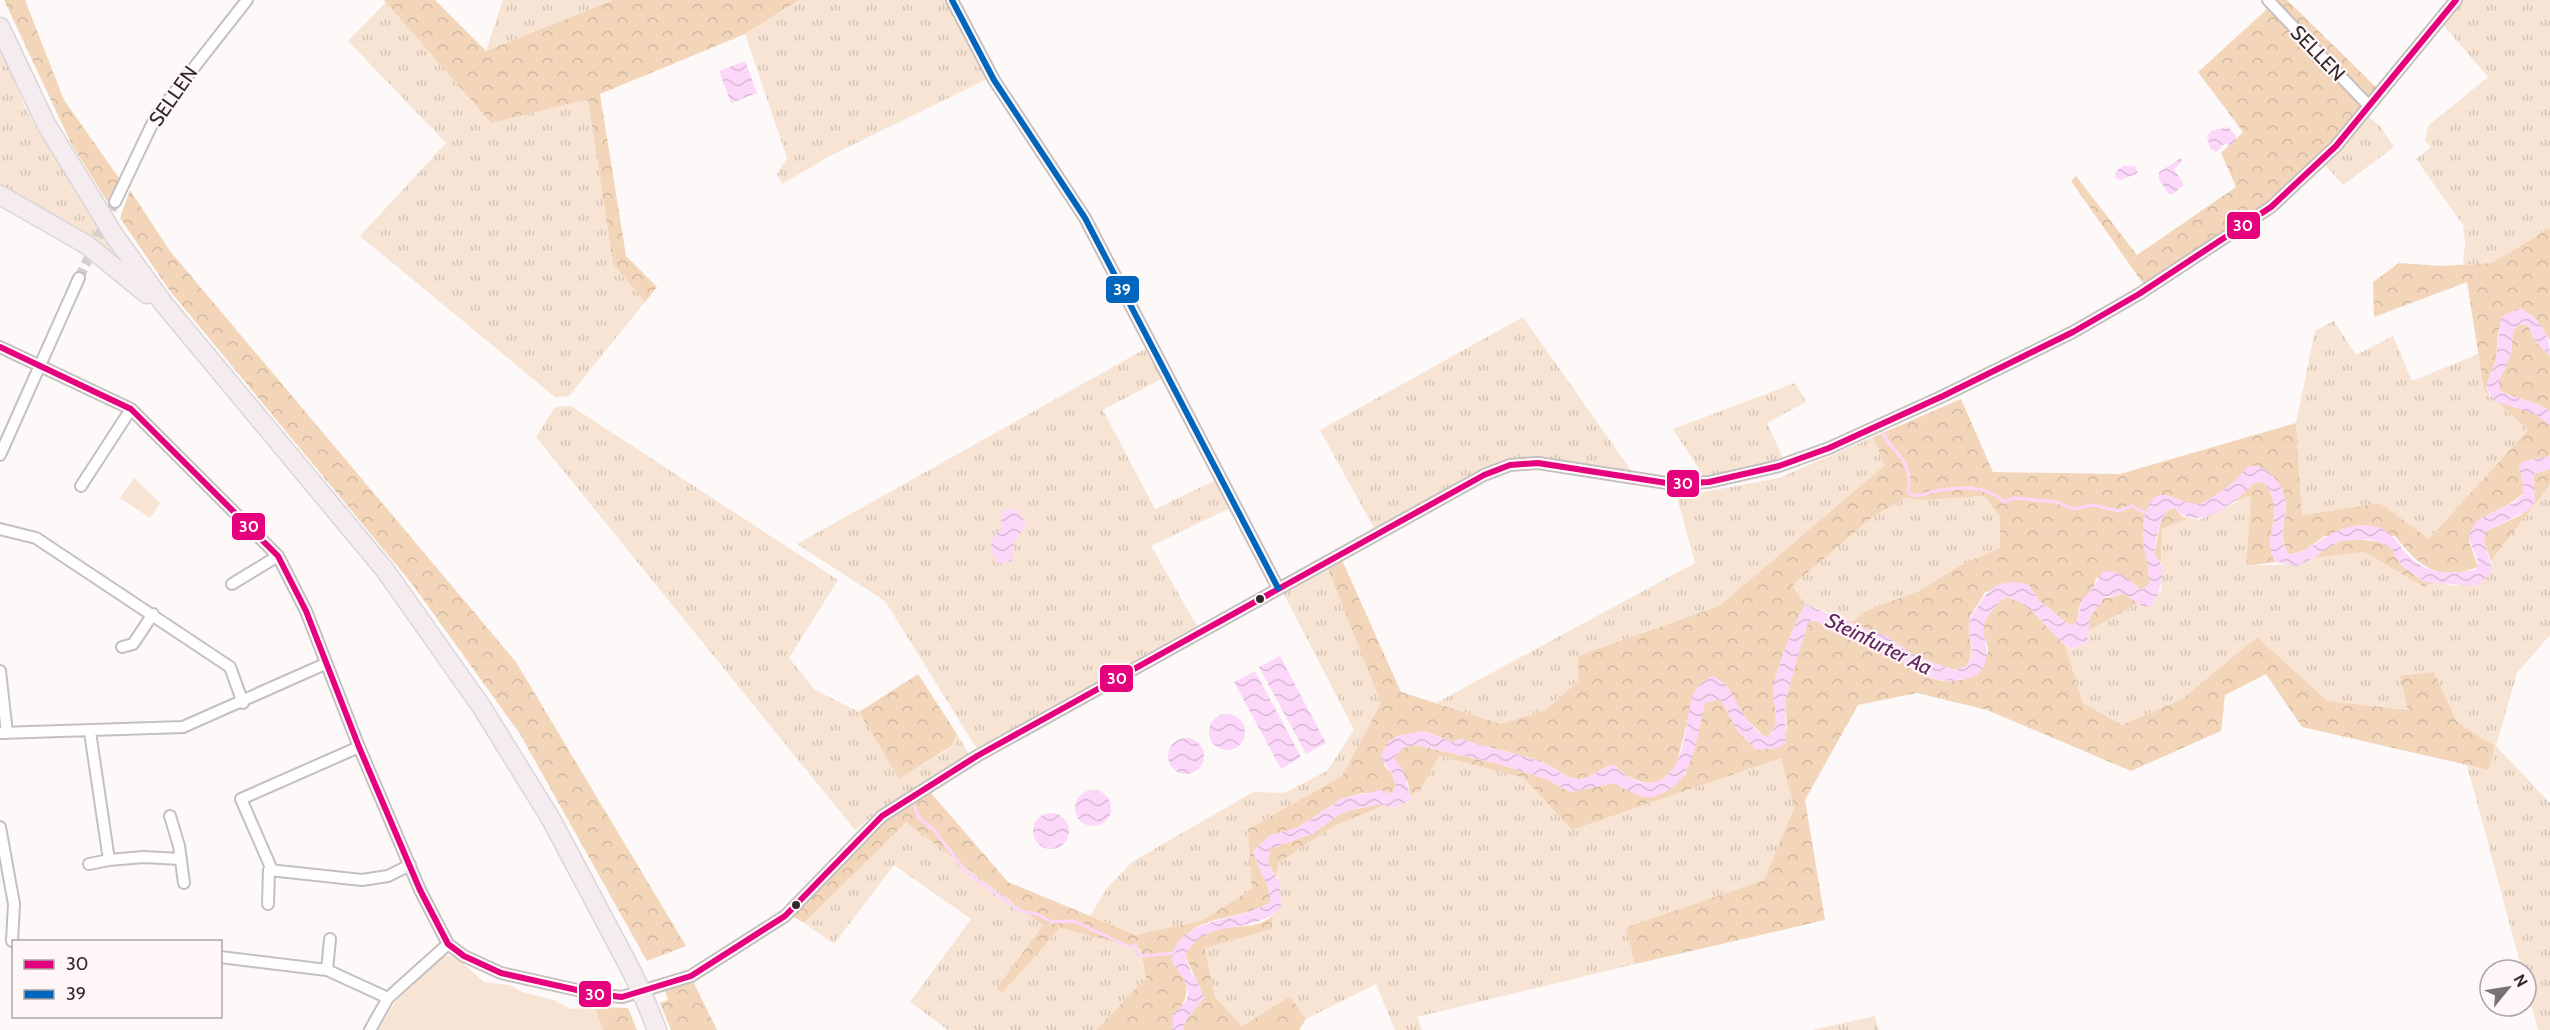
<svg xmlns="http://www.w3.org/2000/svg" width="2550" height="1030" font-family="Cabin,sans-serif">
	<defs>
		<pattern id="grass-tufts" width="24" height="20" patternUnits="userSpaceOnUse" patternTransform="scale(1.5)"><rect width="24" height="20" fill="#f7e4d4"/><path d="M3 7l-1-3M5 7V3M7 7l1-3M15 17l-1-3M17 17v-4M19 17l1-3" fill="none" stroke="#d4c4b6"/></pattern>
		<pattern id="forest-crowns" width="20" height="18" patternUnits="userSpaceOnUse" patternTransform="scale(1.5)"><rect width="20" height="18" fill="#f3d6ba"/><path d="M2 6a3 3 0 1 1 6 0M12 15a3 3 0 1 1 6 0" fill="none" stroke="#d1b8a0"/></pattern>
		<pattern id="water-waves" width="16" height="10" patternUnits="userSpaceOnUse" patternTransform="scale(1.5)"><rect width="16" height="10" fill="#fcd7fa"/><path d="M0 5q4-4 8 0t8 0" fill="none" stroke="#d8b9d6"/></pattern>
	</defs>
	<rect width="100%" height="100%" fill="#fdf9f9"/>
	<path fill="url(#grass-tufts)" d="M503,0H613L486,51Z
		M799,0H946L989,78L830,156L782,184L777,174L787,158L745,34Z
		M2463,0H2550V228L2492,263L2463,265L2465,244L2463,225L2416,159L2431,147L2425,141L2428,126L2488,77L2443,25Z
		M386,2L491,123L588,98L613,264L645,302L569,396L555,397L360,236L446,143L348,41Z
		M0,43L24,105L37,130L134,276L0,190Z
		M2367,115L2380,126L2394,147L2343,185L2324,164Z
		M1523,317L1637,479L1538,460L1492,467L1375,530L1320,430Z
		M2334,321L2356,355L2393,336L2412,381L2478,354L2484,390L2528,430L2429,540L2380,503L2302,515L2296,423L2315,331Z
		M1145,349L1163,378L1103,410L1155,509L1218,479L1232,507L1151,546L1197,626L977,749L885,601L797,544Z
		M1795,383L1806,402L1767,423L1784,460L1706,480L1673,429Z
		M571,406L838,580L789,658L815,690L859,712L899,779L953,746L957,734L969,755L876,813L855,830L536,437L555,407Z
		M1873,437L1885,465L1719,606L1579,656V680L1546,710L1501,724L1436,703L1695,563L1677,497L1779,478Z
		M2550,485V635L2517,673L2496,746L2550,803V1030H2538L2526,986V970H2522L2467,765L2489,770L2495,746L2457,722L2434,672L2409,710L2328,701L2257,637L2182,699L2122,725L2083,703L2065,645L2072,649L2087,643L2088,631L2138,603L2142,606L2161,591L2162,529L2190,518L2199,520L2251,495L2246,566C2263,564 2301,567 2312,558L2364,552L2424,587L2437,582L2456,586L2492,568L2491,561Z
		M1984,496L2000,517V549L1959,566L1921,590L1863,612L1850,624L1839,616L1806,605L1792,586L1874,516L1906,498L1926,500Z
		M1328,569L1381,703L1342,776L1248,829L1253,889L1203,920L1137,935L1090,916L1107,888L1132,862L1253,792L1284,793L1327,771L1354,730L1283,592Z
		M1439,756L1524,778L1572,830L1781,758L1794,806L1764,880L1626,927L1635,964L1417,1017L1422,1030H1395L1376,984L1306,1019L1290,996L1242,1026L1215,997L1205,948L1272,929L1273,915L1281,906C1280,891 1276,878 1278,863L1334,826L1385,805L1394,808L1411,800L1410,795L1420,791Z
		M906,821L1043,925L996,989L1002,992L1060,928L1139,949L1146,978L1096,1030H948L910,1002L971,919L894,865L834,944L804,923Z
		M1875,1016L1879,1030H1812Z"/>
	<path fill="url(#forest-crowns)" d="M4,0H25L64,100L119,178L108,203L72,145Z
		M384,0H435L486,51L613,0H799L745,34L600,94L626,256L657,287L645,302L613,264L588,99L491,123Z
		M2277,0H2287L2376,87L2333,142L2266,204L2144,285L2071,181L2076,176L2137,255L2236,187L2221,153L2243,132L2198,72Z
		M130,190L170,251L516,662L686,946L647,961L520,734L412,584L170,291L120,218Z
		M2550,228V340C2531,317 2538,308 2504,315L2498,333L2496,360L2486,387L2489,395L2484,390L2467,282L2374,317L2373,282L2399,263L2442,266L2492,263Z
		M2519,324L2528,325L2536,342L2550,356V411C2534,400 2514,399 2499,390V381L2511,354L2513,331Z
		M1961,399L1993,472L2120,474L2296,423L2302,515L2380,503L2429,539L2528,430L2496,401C2515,405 2536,412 2550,425V456L2522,462L2519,468L2523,482V494L2508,505L2481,518L2469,541L2478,567C2438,582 2419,567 2395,536H2325L2305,550L2289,555C2277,537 2286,521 2286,502L2247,468C2239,479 2206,508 2192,505C2180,503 2174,495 2160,495L2149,584L2140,590L2133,583L2096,578L2094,587L2080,604L2077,621L2071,626L2039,601L2028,584L1985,592C1981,601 1973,609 1970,617C1965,636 1977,645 1967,666L1954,670L1915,656L1888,637L1850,624L1863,612L1921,590L1959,566L2000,548V517L1984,496L1926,500L1906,498L1874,516L1792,586L1806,605C1796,616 1777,669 1774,684C1771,703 1784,724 1766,738L1745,718L1722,681L1694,694L1677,763C1661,793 1635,785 1614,765C1601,767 1593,777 1580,779C1568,780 1557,769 1546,764C1518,752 1489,749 1461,739L1453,742L1424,731L1397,736L1383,764L1392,774L1396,786L1391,794L1363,793L1341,799L1299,827L1269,836L1253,852L1268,888L1271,901C1249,919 1204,915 1188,934C1182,942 1178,955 1173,964C1200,990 1180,1002 1172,1030H1096L1146,978L1140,949L1060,928L1002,993L996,989L1043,925L906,822L804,923L792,916L885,820L931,793L1008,882L1136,935L1203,920L1252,889L1248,829L1342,776L1381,703L1328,569L1342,560L1401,692L1501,724L1546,710L1579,680L1578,656L1719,606L1885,465L1873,437Z
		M2550,469V485L2491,561L2484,542L2486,531L2521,515L2535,501L2533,474Z
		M2263,482C2290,512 2258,537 2276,562L2246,566L2251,496L2233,502L2254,483Z
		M2175,508L2183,517L2190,518L2162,529L2161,563L2154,555L2161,520L2167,510Z
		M2354,539L2383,542L2391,548L2400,564L2424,582H2437L2424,587L2364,552L2312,558L2339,541Z
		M2123,593L2138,603L2088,631L2090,617L2103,598L2114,597Z
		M2008,597L2025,604L2065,645L2083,703L2122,725L2182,699L2257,637L2328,701L2408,710L2400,676L2434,672L2457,722L2495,746L2489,770L2302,727L2266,674L2225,695L2221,731L2131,771L1987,710L1917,693L1858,705L1805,800L1825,920L1635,964L1626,927L1764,880L1794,807L1781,758L1572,830L1524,778L1439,756L1420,791L1410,795L1408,783L1393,759L1402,748L1416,745L1499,764L1546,779L1571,792L1613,783L1634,793L1685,775L1705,703L1720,698L1738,731L1756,750L1787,729L1785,701L1807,622L1817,621C1832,634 1857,639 1876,647C1911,662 1932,696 1977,674C1982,666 1988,658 1988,648C1987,643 1984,638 1983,634C1980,619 1994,602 2008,597Z
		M918,674L957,734L953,745L899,779L859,712Z
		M1381,804L1385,805L1334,826L1278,863L1277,877L1268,864L1270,849L1275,846L1314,833L1338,815L1350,810Z
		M1273,915L1272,929L1205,948L1215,997L1242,1026L1290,996L1306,1019L1299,1030H1183L1186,1020L1204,998L1185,955C1209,912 1250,938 1273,915Z
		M693,981L717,1030H671L660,1003L668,1000L665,991Z
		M594,1007L628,1008L637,1030H603Z"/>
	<path fill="#f7e4d4" d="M134,478L160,503L150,518L120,498Z
		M445,955L457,958L484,982L510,985L522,992L553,1000L571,1009L594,1007L603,1030H378L395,1002Z"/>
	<path fill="url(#water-waves)" d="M745,61L757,93L731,103L719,71Z
		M2228,127L2236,135V141L2232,145L2224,144L2216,152L2210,148L2207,136L2211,131Z
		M2181,158L2182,162L2174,169L2184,185L2173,194H2169L2159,180V172Z
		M2123,166H2135L2138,173L2121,180L2116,179L2115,172Z
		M2521,308C2540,322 2550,331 2550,356L2536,342L2528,325L2519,324L2513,331L2511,354L2499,381V390C2514,399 2534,400 2550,411V425L2535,414L2494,401L2486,387L2496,360L2500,322L2504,315Z
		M2550,456V469L2533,474L2535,501L2530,509L2486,531L2484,542L2492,568L2488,577L2476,586L2424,582L2400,564L2391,548L2371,539L2339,541L2308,561L2296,566L2276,562C2258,537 2290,512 2263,482L2254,483C2235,502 2199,535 2175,508L2167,510C2158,524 2156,539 2154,555C2170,567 2159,592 2152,607L2142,606L2123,593L2114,597L2106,596L2090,617L2087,643L2072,649C2049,634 2035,605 2008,597C1999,600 1997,605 1991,612C1971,635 2001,652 1977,674C1972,678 1965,679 1959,680C1925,686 1904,659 1876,647C1857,639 1832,634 1817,621L1808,622L1785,701L1786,743L1778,748L1756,750L1738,731L1720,699L1705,703C1697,736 1694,789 1651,797C1639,799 1624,787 1613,783L1571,792L1546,779L1499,764L1416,745L1402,748L1394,759L1403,769L1411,800L1394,808L1381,804L1350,810L1338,815L1314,833L1270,849L1268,864L1280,883L1281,907C1252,938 1206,914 1185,956L1192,975L1196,977L1204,998L1186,1020L1183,1030H1172L1173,1013C1201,996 1183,979 1172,961C1174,915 1245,923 1271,901L1268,888L1253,852L1269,836L1299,827L1341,799L1382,790L1391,794L1396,786L1392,774L1380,757L1388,742L1397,736L1424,731L1452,742L1461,739C1489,749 1518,752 1546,764C1557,769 1568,780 1580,779C1593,777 1600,767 1614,765C1626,776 1638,787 1655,782C1688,772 1684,722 1693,695C1697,686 1704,680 1712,676C1729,680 1736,704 1745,717C1750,725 1758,732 1766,738C1784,724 1771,703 1774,684C1777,669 1796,616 1806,605L1888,637L1915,656L1955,670L1967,666C1977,647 1968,641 1969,624C1970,614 1975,611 1980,603C1993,583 2004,580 2028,584L2039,601L2071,626L2077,621L2082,600L2094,587L2102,572C2118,568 2129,579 2140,590L2149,584C2150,557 2135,535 2148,507C2161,478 2185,512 2204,502C2216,495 2227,488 2238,478C2241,475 2243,470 2247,468C2253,463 2263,467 2268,472C2305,502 2269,526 2289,555C2316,551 2331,524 2366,525C2393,526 2397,546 2413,560C2432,576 2454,573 2476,570L2478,562L2469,538C2473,510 2508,513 2523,494V482L2519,468L2522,462Z
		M1007,509H1016L1027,525L1014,541L1012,561L998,564L991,549L992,539L1000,531L1002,512Z
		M1280,656L1326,743L1306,754L1259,667Z
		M1255,671L1301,757L1281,769L1234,682Z
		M1209 732a18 18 0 1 1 36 0a18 18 0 1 1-36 0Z
		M1168 756a18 18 0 1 1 36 0a18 18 0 1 1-36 0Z
		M1075 808a18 18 0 1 1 36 0a18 18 0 1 1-36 0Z
		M1033 831a18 18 0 1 1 36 0a18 18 0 1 1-36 0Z"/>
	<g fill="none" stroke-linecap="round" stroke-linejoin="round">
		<path stroke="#fcd7fa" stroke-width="3" d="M1882,430C1888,453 1914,455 1908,491L1912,495C1921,497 1926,493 1935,491C1959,487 1986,484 2004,502L2014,498L2057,502L2073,509L2093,505L2118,511L2132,506L2149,515
			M914,805L919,818L934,830L966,872L1020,911L1037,914L1052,922L1074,921L1121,943L1129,947L1136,945L1137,952L1141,956L1174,953"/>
		<path stroke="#d4cfcf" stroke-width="10" stroke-dasharray="10 5" stroke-linecap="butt" d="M79,278L115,202"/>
		<g stroke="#c5bfc0" stroke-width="14">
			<path id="minor" d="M952,0L994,80L1085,218L1278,588
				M2268,0L2369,106
				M115,202L156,116L247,0
				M0,347L131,409L278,556L306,611L359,747L420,890L448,944L464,956L501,973L595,994L622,997L691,976L785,916L882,816L977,756L1484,475L1510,465L1538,463L1673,484L1709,482L1779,466L1829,448L1943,396L2073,332L2139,294L2271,207L2336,146L2456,0
				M0,455L79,278
				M81,486L131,409
				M0,529L36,538L230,667L243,703
				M232,584L278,556
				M122,647L133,644L153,614
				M0,671L7,733
				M90,732L109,860L143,857L181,859
				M0,733L183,727L325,664
				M170,816L179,846L184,883
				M0,827L14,904L12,941
				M89,864L109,860
				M272,870L241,799L359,747
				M268,904L269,870L362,880L388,876L410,865
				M220,957L327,970L388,998L448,944
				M327,970L330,939
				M370,1030L388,998"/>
		</g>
		<g stroke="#d9d6d6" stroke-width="21">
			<path id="trunk" d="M0,27L46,124L114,235L163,303L385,570L481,706L551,819L633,974
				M0,195L87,245L147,294
				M648,1007L657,1030"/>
		</g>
		<use href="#minor" stroke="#fffefe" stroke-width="10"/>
		<use href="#trunk" stroke="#f5ecf0" stroke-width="18"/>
		<g stroke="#d9d6d6" stroke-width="21" stroke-linecap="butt">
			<path id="trunk-bridge" d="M633,974L648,1007"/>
		</g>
		<use href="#trunk-bridge" stroke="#f5ecf0" stroke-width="18"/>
		<g stroke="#fff7f7" stroke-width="10">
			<path id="bus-1" d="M0,347L131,409L278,556L306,611L359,747L420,890L448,944L464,956L501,973L595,994L622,997L691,976L785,916L882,816L977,756L1484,475L1510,465L1538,463L1673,484L1709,482L1779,466L1829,448L1943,396L2073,332L2139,294L2271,207L2336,146L2456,0"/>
		</g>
		<g stroke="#fff7f7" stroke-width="10">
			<path id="bus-2" d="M952,0L994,80L1085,218L1278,588"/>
		</g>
		<use href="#bus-1" stroke="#e5007d" stroke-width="6"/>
		<use href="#bus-2" stroke="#0065bd" stroke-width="6"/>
	</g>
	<g fill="#312929" stroke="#fff7f7" stroke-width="2">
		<circle cx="1260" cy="599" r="5"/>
		<circle cx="796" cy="905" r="5"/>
	</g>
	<g text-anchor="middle" stroke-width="4.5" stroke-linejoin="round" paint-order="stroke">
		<g font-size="20" fill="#312929" stroke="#fff7f7">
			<text transform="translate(2318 53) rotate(46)" y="7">SELLEN</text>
			<text transform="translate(173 96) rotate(-55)" y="7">SELLEN</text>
		</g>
		<g font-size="21" font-style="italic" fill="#602662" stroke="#fff7f7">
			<text transform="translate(1879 644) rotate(26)" y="7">Steinfurter Aa</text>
		</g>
	</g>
	<g stroke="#fff7f7" stroke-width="2">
		<rect x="2226" y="211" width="35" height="29" rx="6" fill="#e5007d"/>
		<rect x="1105" y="275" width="35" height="29" rx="6" fill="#0065bd"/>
		<rect x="1666" y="469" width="34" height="29" rx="6" fill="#e5007d"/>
		<rect x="231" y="512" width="35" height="29" rx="6" fill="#e5007d"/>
		<rect x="1099" y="664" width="35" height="29" rx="6" fill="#e5007d"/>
		<rect x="578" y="980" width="34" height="28" rx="6" fill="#e5007d"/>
	</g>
	<g font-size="16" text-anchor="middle" font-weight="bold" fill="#fff">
		<text x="2243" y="231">30</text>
		<text x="1122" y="295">39</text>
		<text x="1683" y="489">30</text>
		<text x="249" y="532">30</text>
		<text x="1117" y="684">30</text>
		<text x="595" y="1000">30</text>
	</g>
	<rect x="12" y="940" width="210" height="78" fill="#fff7f7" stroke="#ada5a5" stroke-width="1.5"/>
	<rect x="24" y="960" width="30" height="9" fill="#e5007d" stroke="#ada5a5" stroke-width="1.5"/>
	<text x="66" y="970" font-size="18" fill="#312929">30</text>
	<rect x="24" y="990" width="30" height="9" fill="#0065bd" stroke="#ada5a5" stroke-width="1.5"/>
	<text x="66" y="1000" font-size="18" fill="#312929">39</text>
	<g transform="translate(2508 988) rotate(60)"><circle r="28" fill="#fff7f7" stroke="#ada5a5" stroke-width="1.5"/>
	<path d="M0-4.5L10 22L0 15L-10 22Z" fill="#787272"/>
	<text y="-9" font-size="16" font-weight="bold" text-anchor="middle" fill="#312929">N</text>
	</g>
</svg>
